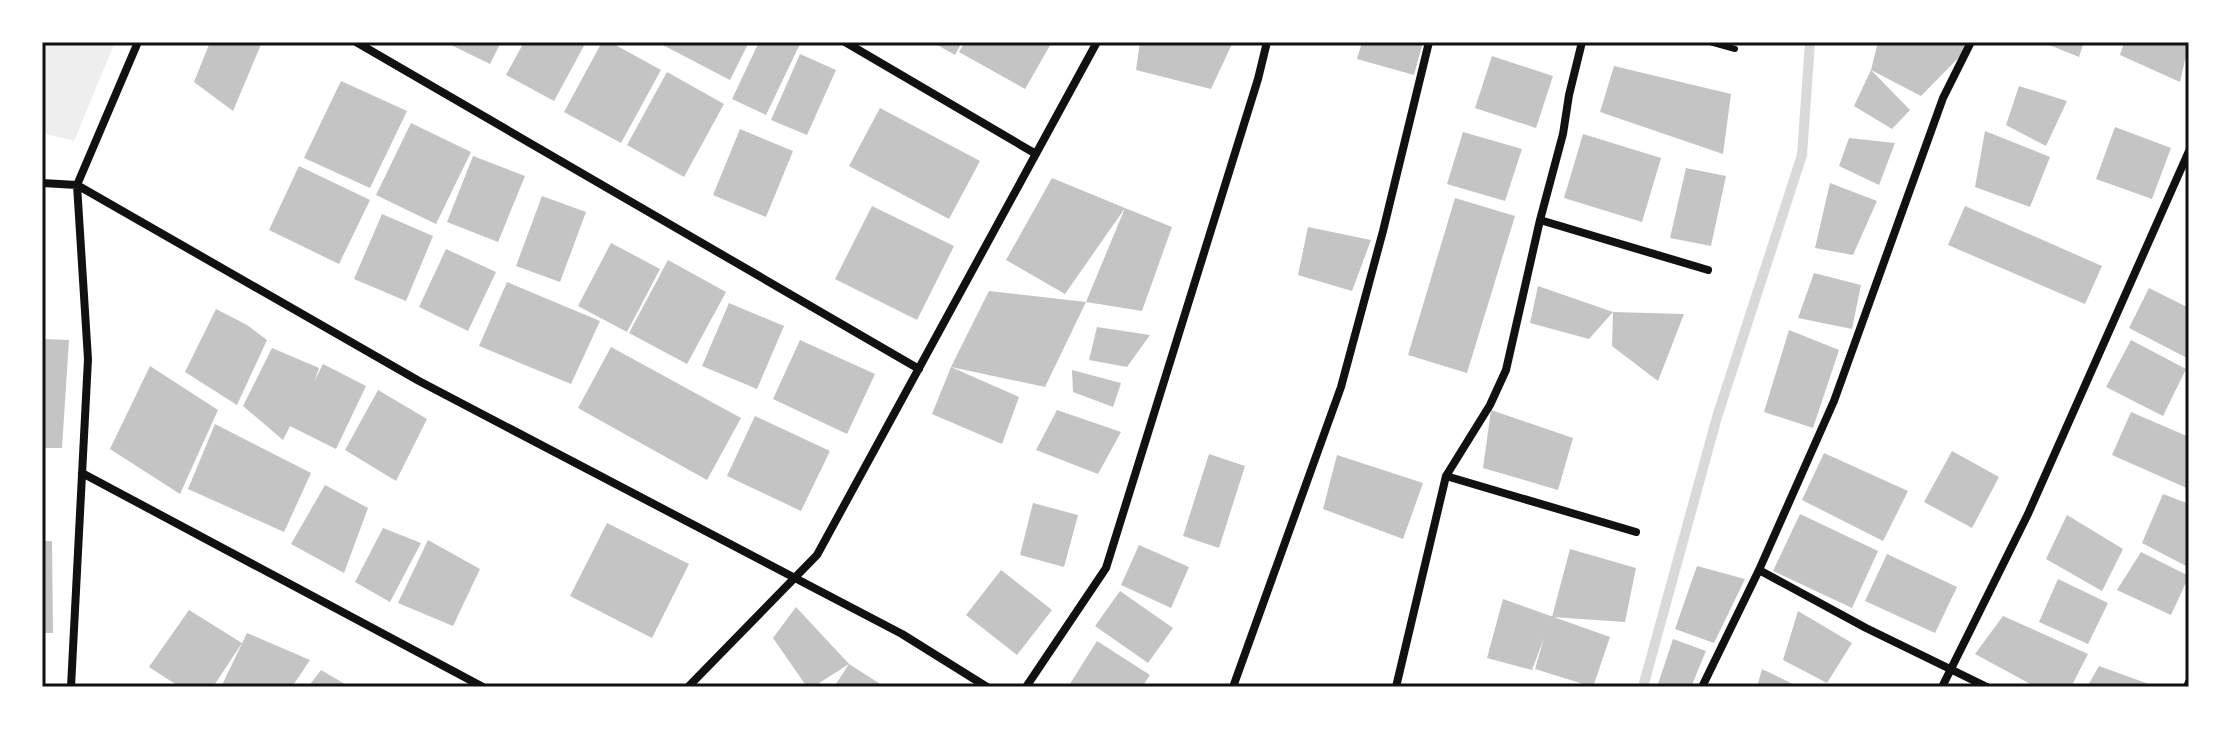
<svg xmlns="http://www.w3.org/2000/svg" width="2231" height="729" font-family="Poppins,sans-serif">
	<rect width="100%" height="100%" fill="#fff"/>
	<path fill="#eee" d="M42,42H115L74,141L42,133Z"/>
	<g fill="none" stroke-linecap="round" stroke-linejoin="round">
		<path stroke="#d9d9d9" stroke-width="10" d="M1643,687L1717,417L1802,155L1810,42"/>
	</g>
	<path fill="#c4c4c4" d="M210,42H262L233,111L194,82Z
		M445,42H501L490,64Z
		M524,42H586L554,101L506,75Z
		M602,42H610L661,70L621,143L564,112Z
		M657,42H749L730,80Z
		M759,42L800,44L766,115L732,99Z
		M932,42H962L955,55Z
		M965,42H1052L1025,89L959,52Z
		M1140,42H1222L1232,44L1211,89L1136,70Z
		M1362,42H1423L1414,75L1357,59Z
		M1878,42H1959L1968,48L1921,96L1871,70Z
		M2042,42H2084L2079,57Z
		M2124,42H2189L2180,82L2120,55Z
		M800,54L836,70L807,135L771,120Z
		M1492,56L1553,76L1536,128L1475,108Z
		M1614,66L1731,94L1723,154L1600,112Z
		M1871,70L1910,110L1892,129L1854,106Z
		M667,72L724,104L684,177L627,145Z
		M341,81L407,111L370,188L304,158Z
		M2019,86L2067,101L2046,146L2006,125Z
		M880,108L980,161L949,219L849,166Z
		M411,123L471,152L436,224L376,195Z
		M2115,127L2171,148L2152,199L2096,179Z
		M740,129L793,151L766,217L713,195Z
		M1985,131L2050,157L2030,207L1975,187Z
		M1463,132L1522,149L1505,201L1447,184Z
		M1583,134L1661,158L1642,222L1564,198Z
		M1849,138L1895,143L1879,185L1839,166Z
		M473,156L525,176L498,242L447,222Z
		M299,166L370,200L339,264L269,230Z
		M1686,168L1726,176L1711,246L1670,238Z
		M1052,178L1125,208L1065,294L1006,260Z
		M1830,183L1877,201L1853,255L1815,248Z
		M542,196L586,212L560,282L516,266Z
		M1455,198L1515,216L1467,373L1408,355Z
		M872,206L954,246L917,320L835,279Z
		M1965,206L2102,266L2085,304L1948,245Z
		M1125,208L1172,227L1142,311L1086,302Z
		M382,214L433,236L406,301L354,279Z
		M1308,227L1371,240L1352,291L1298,275Z
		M611,243L660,269L627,332L578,306Z
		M446,249L496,272L468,331L419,307Z
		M668,260L726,292L687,364L629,333Z
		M1814,273L1861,285L1852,329L1798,318Z
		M507,282L600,321L571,384L479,346Z
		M1538,286L1613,312L1589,339L1530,323Z
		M2149,288L2189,308V359L2129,328Z
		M989,291L1086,302L1045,387L951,367Z
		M729,303L784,326L757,389L702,366Z
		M216,309L247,325L267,340L237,405L185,372Z
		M1613,312L1684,314L1658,381L1612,346Z
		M1097,327L1150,335L1127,367L1089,360Z
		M1789,330L1839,350L1813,428L1764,412Z
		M42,339L69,340L62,448H42Z
		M800,340L875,374L847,434L773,399Z
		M2131,340L2186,369L2163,416L2106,387Z
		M611,347L741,418L707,480L578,408Z
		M272,348L319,368L314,382L323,364L366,386L336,449L290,426L283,440L243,406Z
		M150,366L218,410L180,494L110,449Z
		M951,367L1019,397L1002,444L932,414Z
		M1072,370L1121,383L1113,407L1073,392Z
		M378,390L427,419L396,481L345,450Z
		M1057,410L1121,432L1098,474L1036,450Z
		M1491,410L1573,438L1558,490L1483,468Z
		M2131,412L2189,437V489L2112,455Z
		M755,416L830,451L801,511L727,476Z
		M215,424L311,473L284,532L188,489Z
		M1952,451L1999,477L1972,528L1924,502Z
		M1824,453L1908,491L1883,541L1802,500Z
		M1209,454L1245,466L1219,548L1183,536Z
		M1337,455L1423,483L1403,539L1323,509Z
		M325,485L368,508L344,573L291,544Z
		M2163,494L2189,504L2188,567L2142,543Z
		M1033,503L1078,515L1064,567L1020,555Z
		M1800,514L1878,551L1852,608L1773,571Z
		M2067,515L2123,549L2102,591L2046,559Z
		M607,523L689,564L652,638L570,596Z
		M383,528L421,543L390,602L355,582Z
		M428,540L480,569L453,626L398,603Z
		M42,541H52L53,633H42Z
		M1139,545L1189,567L1171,608L1121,585Z
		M1570,549L1636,568L1625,622L1552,617Z
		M2141,552L2189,576L2171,615L2117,590Z
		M1887,554L1957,587L1935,633L1865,601Z
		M1697,566L1745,579L1714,643L1675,629Z
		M1001,570L1052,610L1017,655L966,615Z
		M2058,579L2108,603L2088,644L2039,622Z
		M1120,591L1173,628L1148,663L1095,626Z
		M1503,599L1610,637L1593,687L1535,669L1544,638L1532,670L1487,658Z
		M796,607L849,664L813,687H807L773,638Z
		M189,610L242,643L213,687H180L149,667Z
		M1798,611L1852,643L1827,683L1783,660Z
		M2003,616L2088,654L2071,687H2036L1975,654Z
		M247,633L310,660L292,687H221Z
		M1673,639L1706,651L1691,687H1657Z
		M1097,641L1150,675L1142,687H1068Z
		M849,664L885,687H834Z
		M2099,666L2157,687H2087Z
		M1762,669L1799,687H1757Z
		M321,670L350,687H308Z"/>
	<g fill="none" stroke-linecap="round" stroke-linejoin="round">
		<path stroke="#111" stroke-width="6" d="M1710,42L1735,49"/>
		<path stroke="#111" stroke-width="8" d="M356,42L919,369
			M845,42L1036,154
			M42,183L77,185L138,42
			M1540,220L1708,270
			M82,473L483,687
			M1446,476L1636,532
			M1759,570L1866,628L1987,687
			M71,687L88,359L77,185L419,381L902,634L987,687
			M688,687L817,555L1097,42
			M1026,687L1106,568L1258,79L1267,42
			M1233,687L1341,387L1383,231L1429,42
			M1396,687L1446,476L1490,405L1506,370L1540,220L1563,134L1569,95L1582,42
			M1702,687L1759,570L1834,401L1943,98L1971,42
			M1942,687L2028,514L2189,151
			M2187,687L2189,682"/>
	</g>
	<rect width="2231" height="729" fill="none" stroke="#ffffff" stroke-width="88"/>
	<rect x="44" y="44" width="2143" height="641" fill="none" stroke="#111" stroke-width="3"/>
</svg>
